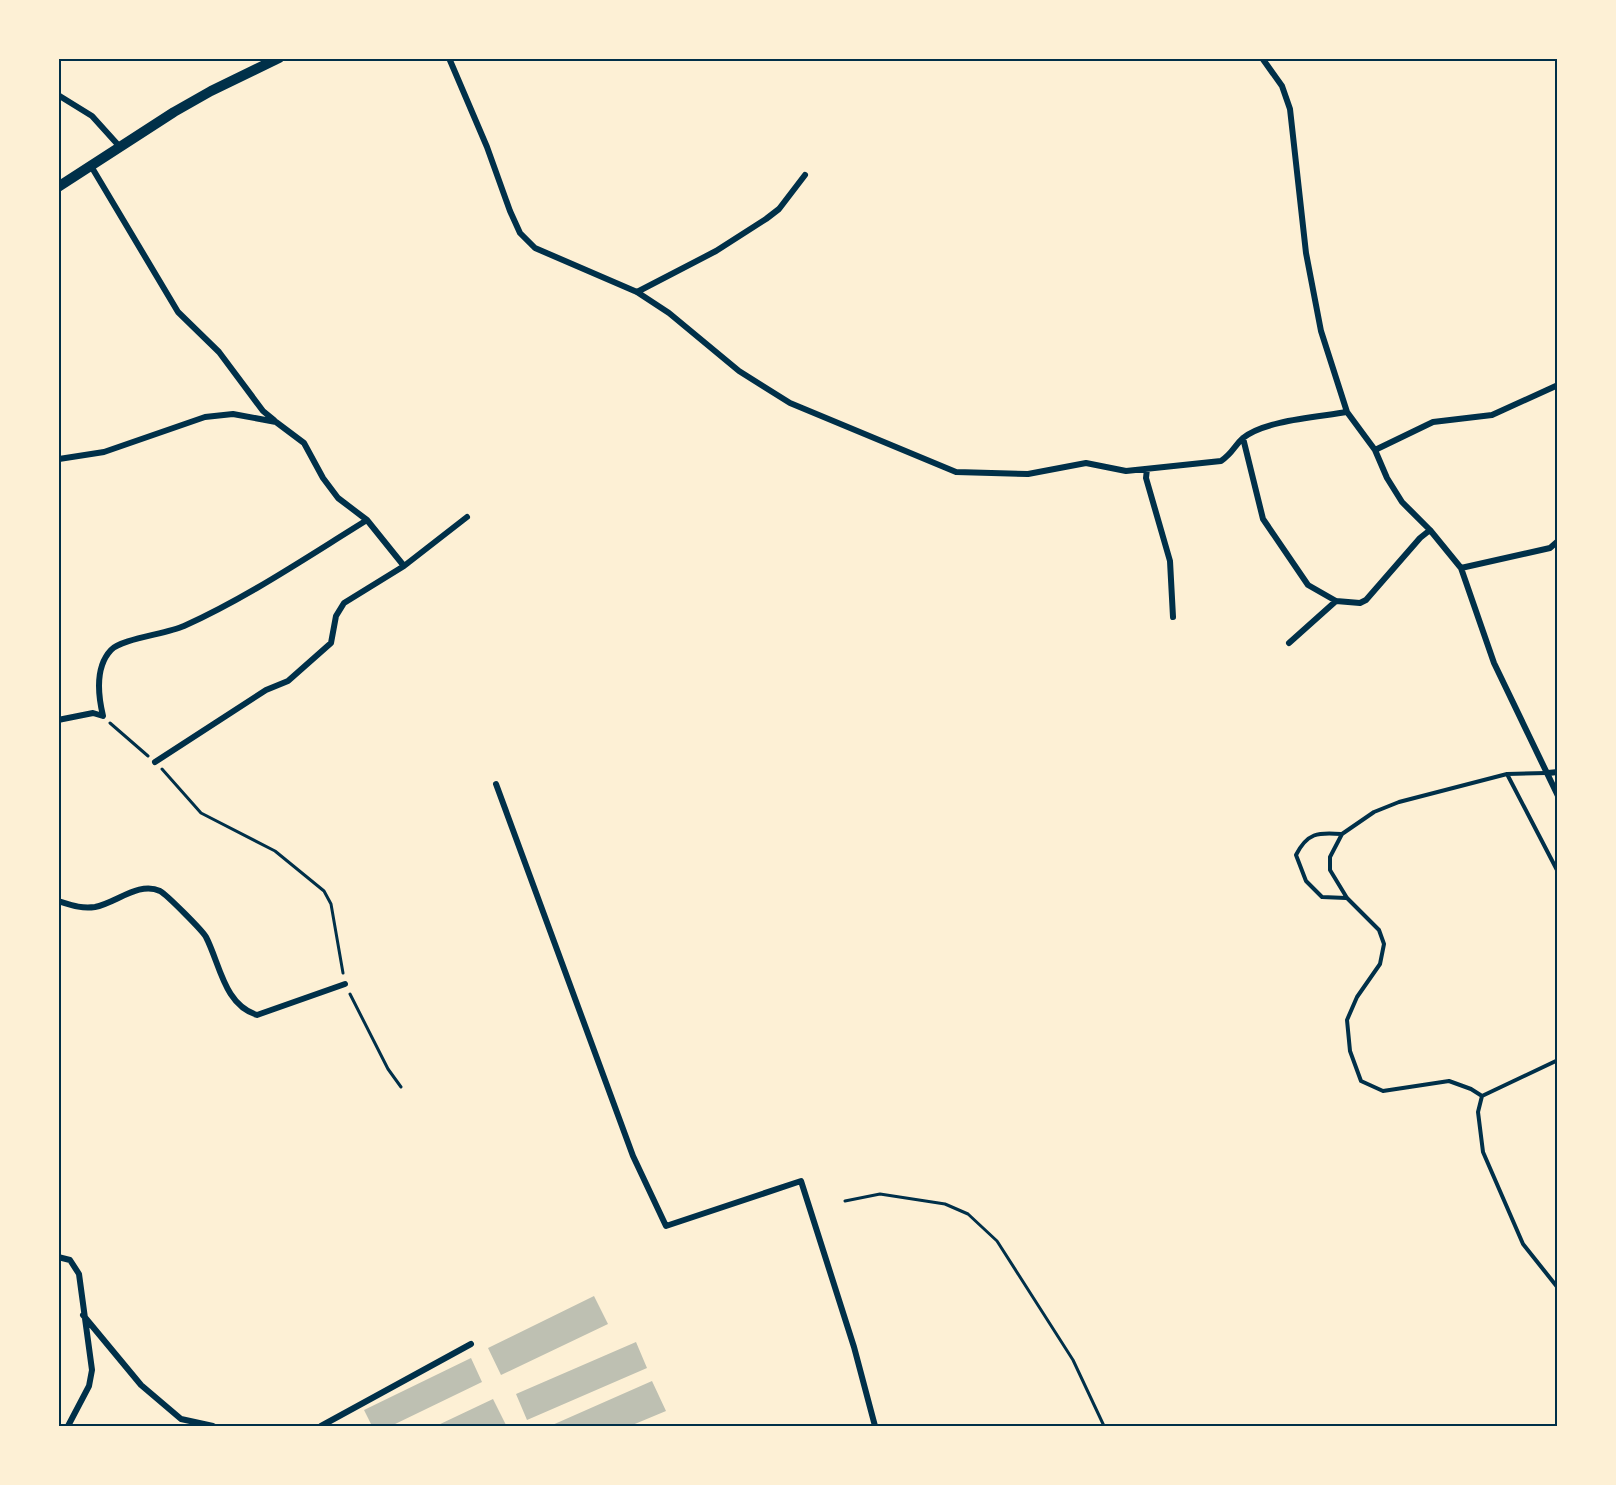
<svg xmlns="http://www.w3.org/2000/svg" width="1616" height="1485" font-family="'Fira Sans Condensed',sans-serif">
	<rect width="100%" height="100%" fill="#fdf0d5"/>
	<path fill="#bec0b2" d="M594,1296L608,1324L501,1375L488,1348Z
		M636,1342L647,1368L527,1420L516,1394Z
		M471,1358L482,1382L391,1426H372L364,1410Z
		M652,1381L666,1411L630,1426H550Z
		M493,1399L506,1425L503,1426H436Z"/>
	<g fill="none" stroke-linecap="round" stroke-linejoin="round">
		<path stroke="#003049" stroke-width="3" d="M110,723L148,756
			M162,769L201,813L275,851L324,891L331,904L343,973
			M350,994L388,1069L401,1087
			M845,1201L880,1194L945,1204L968,1214L997,1241L1073,1360L1104,1426"/>
		<path stroke="#003049" stroke-width="4" d="M1507,774L1558,872
			M1341,834C1318,832 1307,833 1296,855L1306,881L1322,897L1346,898
			M1558,1060L1482,1096L1478,1112L1483,1152L1523,1244L1558,1288
			M1482,1096L1471,1089L1449,1081L1383,1091L1361,1081L1350,1051L1347,1020L1357,997L1380,964L1384,944L1379,930L1347,898L1330,870V857L1342,834L1374,812L1399,802L1507,774L1546,773"/>
		<path stroke="#003049" stroke-width="6" d="M449,58L487,147L510,211L520,233L535,248L637,292L669,313L739,371L790,403L956,472L1028,474L1086,463L1126,471L1221,461C1233,453 1234,446 1243,438C1265,420 1319,417 1347,412
			M1262,58L1282,86L1290,109L1306,253L1321,331L1347,412L1375,450L1387,478L1402,502L1430,530L1461,568L1494,663L1558,796
			M58,95L92,116L120,147
			M91,166L178,312L219,352L263,411L274,420
			M637,292L716,251L766,219L779,209L805,175
			M1243,438L1263,519L1308,585L1336,601L1360,603L1366,600L1420,538L1430,530
			M1375,450L1433,422L1492,415L1558,385
			M59,459L104,452L205,417L233,414L276,422L304,443L323,478L338,498L367,520
			M1147,469L1146,478L1170,561L1173,617
			M1461,568L1550,548L1558,541
			M1289,643L1336,601
			M58,720L93,713L103,716C98,695 95,667 111,650C121,639 166,634 184,626C248,597 307,557 367,520L404,566L467,517
			M155,762L266,690L288,681L331,643L336,616L344,603L404,566
			M1548,773L1558,772
			M496,784L633,1156L666,1226L801,1181L854,1347L875,1426
			M58,901C71,905 81,909 95,907C116,903 139,881 160,891C167,895 202,930 206,937C220,964 224,1005 257,1015L345,984
			M58,1257L70,1260L79,1274L92,1370L89,1386L68,1426
			M83,1315L141,1385L181,1419L213,1426
			M321,1426L471,1344"/>
		<path stroke="#003049" stroke-width="10" d="M58,187L174,112L211,91L279,58"/>
	</g>
	<rect width="1616" height="1485" fill="none" stroke="#fdf0d5" stroke-width="120"/>
	<rect x="60" y="60" width="1496" height="1365" fill="none" stroke="#003049" stroke-width="2"/>
</svg>
